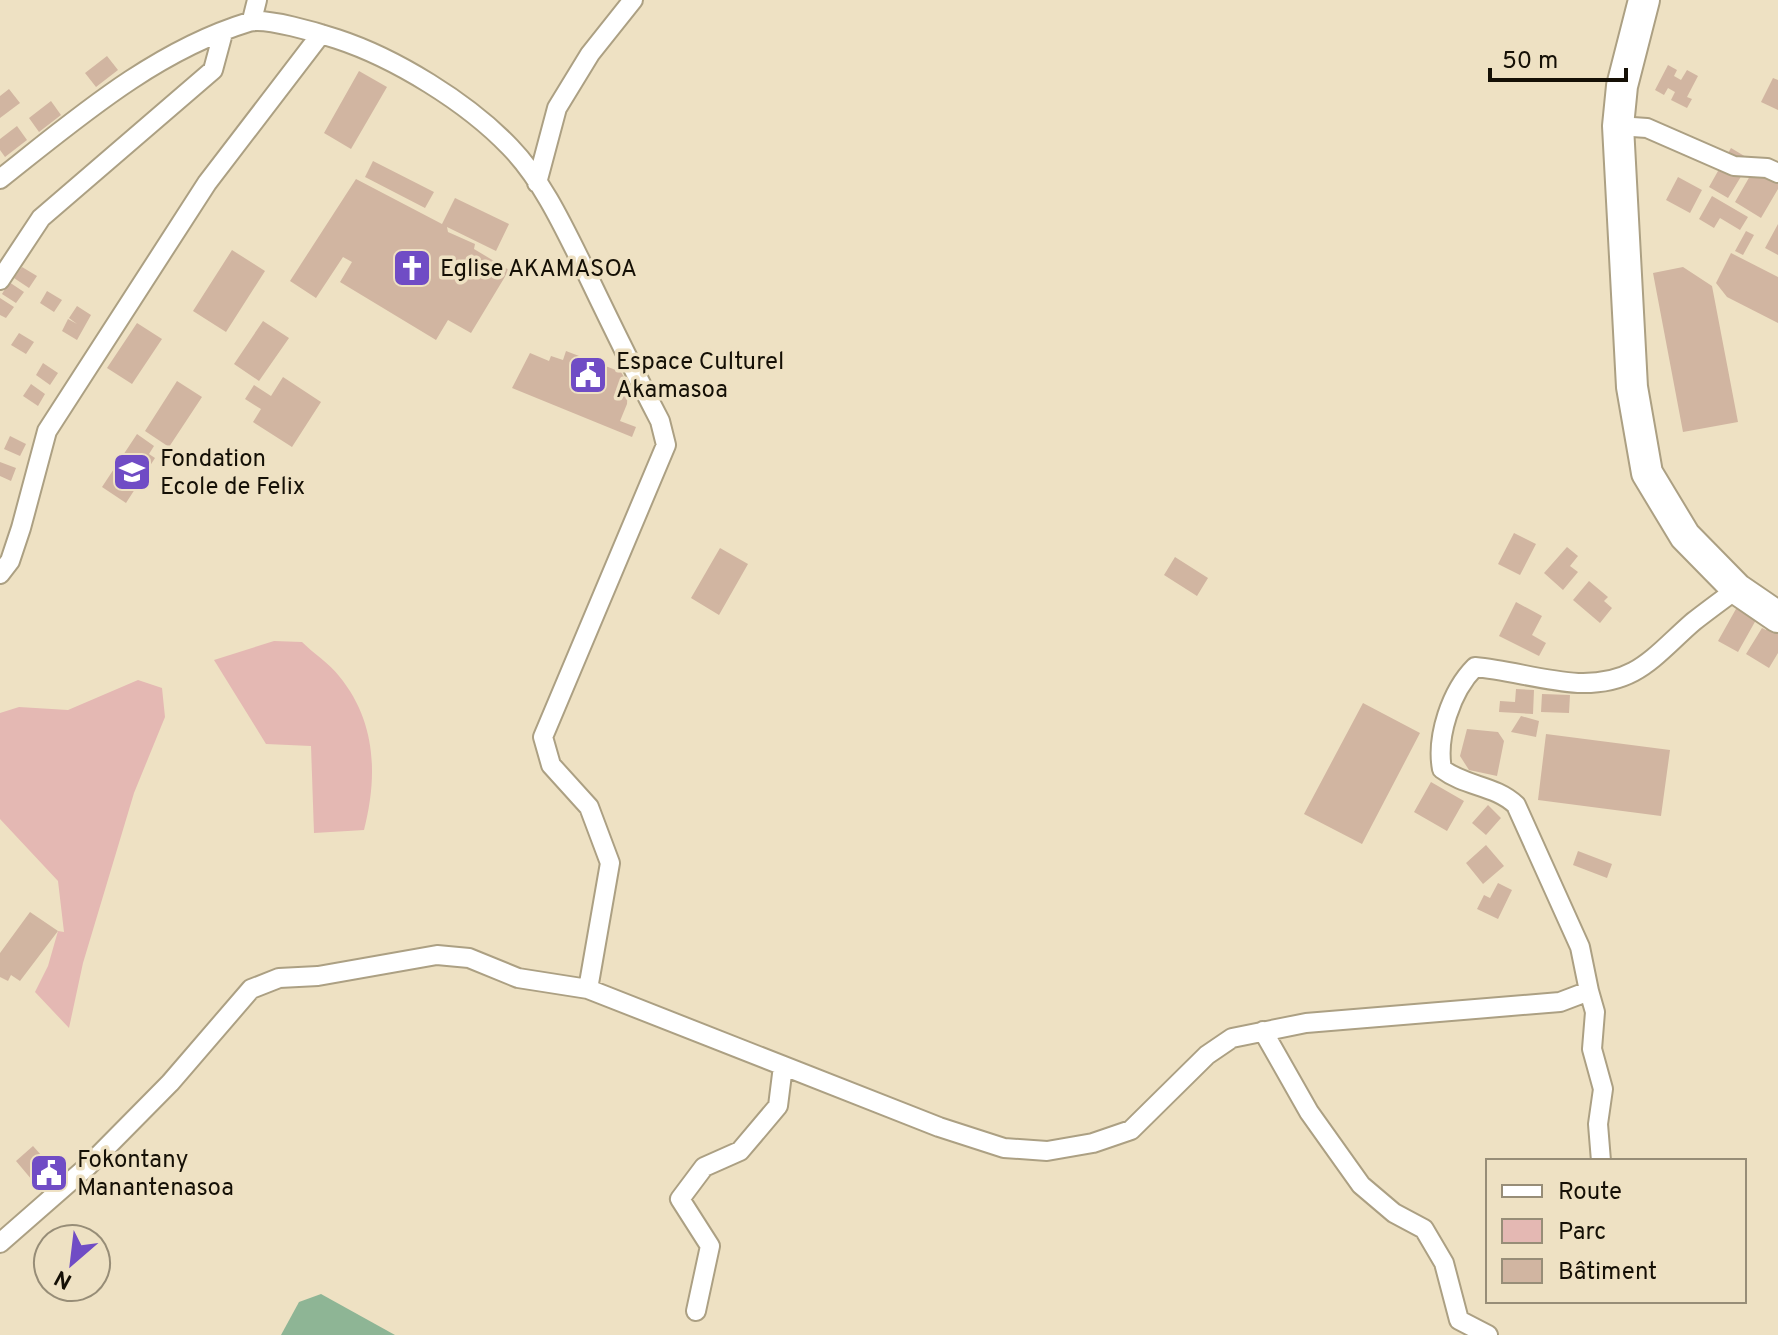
<svg xmlns="http://www.w3.org/2000/svg" width="1778" height="1335" font-family="Overpass,sans-serif">
	<rect width="100%" height="100%" fill="#eee1c3"/>
	<path fill="#e4b8b3" d="M274,641L302,642C313,653 329,663 339,676C376,721 378,775 364,830L314,833L311,746L266,744L214,660Z
		M138,680L162,688L165,717L134,793L83,963L69,1028L35,992L48,966L58,931L64,932L58,881L0,819V713L19,707L68,710Z"/>
	<path fill="#8eb595" d="M321,1294L395,1335H281L299,1302Z"/>
	<path fill="#d1b5a1" d="M107,56L118,70L96,87L85,73Z
		M1668,65L1677,70L1674,76L1681,80L1687,70L1698,76L1687,97L1692,99L1687,108L1671,100L1675,92L1668,88L1664,95L1655,90Z
		M359,71L387,87L351,149L324,133Z
		M1773,78L1778,80V110L1761,102Z
		M9,89L20,103L0,118V96Z
		M51,101L61,115L39,132L29,118Z
		M17,126L27,140L5,157L0,150V139Z
		M1731,148L1751,160L1728,198L1709,187Z
		M373,161L434,192L425,208L365,177Z
		M1758,162L1778,174V189L1761,218L1735,202Z
		M1678,177L1702,190L1690,213L1666,200Z
		M356,179L442,224L455,198L509,224L496,251L447,227L448,232L475,244L474,249L509,270L471,333L448,320L436,340L340,282L352,262L343,257L316,298L290,281Z
		M1712,196L1748,217L1740,230L1720,218L1714,228L1699,219Z
		M1778,224V255L1765,248Z
		M1746,231L1754,235L1743,255L1735,251Z
		M232,250L265,271L226,332L193,311Z
		M1731,253L1778,277V323L1727,297L1716,283Z
		M22,267L37,276L29,288L14,278Z
		M1683,267L1712,286L1738,422L1683,432L1653,273Z
		M9,282L24,292L16,303L2,294Z
		M47,291L62,300L54,312L40,303Z
		M0,298L14,307L6,318L0,315Z
		M77,306L91,315L77,340L62,331L68,319L77,324L69,318Z
		M263,321L289,338L259,381L234,364Z
		M137,323L162,339L132,384L107,368Z
		M19,333L34,342L26,354L11,345Z
		M566,351L621,372L628,384L627,404L620,421L636,427L632,437L512,388L530,353L549,361L551,356L563,360Z
		M43,363L58,373L50,385L36,375Z
		M283,377L321,402L292,447L253,422L261,409L245,399L254,385L271,396Z
		M177,381L202,397L169,447L145,431Z
		M31,384L45,394L38,406L23,396Z
		M137,434L154,446L149,454L155,458L126,503L102,487Z
		M10,436L26,444L20,456L4,449Z
		M0,462L16,468L11,481L0,476Z
		M1514,533L1536,544L1520,575L1498,564Z
		M1567,547L1578,556L1570,566L1578,572L1563,590L1544,573Z
		M720,548L748,564L719,615L691,598Z
		M1175,557L1208,578L1197,596L1164,575Z
		M1589,581L1608,597L1604,601L1612,608L1600,623L1573,600Z
		M1741,600L1761,611L1738,652L1718,641Z
		M1516,602L1542,616L1532,635L1546,643L1539,656L1499,636Z
		M1774,617L1778,620V653L1769,668L1746,654L1762,628L1766,630Z
		M1516,689L1534,690L1533,714L1499,712L1500,701L1515,702Z
		M1542,694L1570,695L1569,713L1541,712Z
		M1363,703L1420,733L1362,844L1304,814Z
		M1521,716L1539,721L1536,737L1511,732Z
		M1467,729L1498,732L1504,741L1497,776L1469,770L1460,756Z
		M1546,734L1670,750L1661,816L1538,800Z
		M1431,782L1464,801L1447,831L1414,812Z
		M1488,805L1501,818L1486,835L1472,823Z
		M1486,845L1504,866L1483,884L1466,863Z
		M1578,851L1612,864L1607,878L1573,865Z
		M1498,883L1512,890L1498,919L1477,909L1484,895L1490,898Z
		M30,912L58,931L20,981L11,975L8,981L0,977V953Z
		M33,1146L49,1164L32,1180L16,1161Z"/>
	<g fill="none" stroke-linecap="round" stroke-linejoin="round">
		<g stroke="#aca083" stroke-width="22">
			<path id="minor" d="M252,20L257,0
				M1618,126L1647,128L1734,166L1767,168L1778,173
				M0,179C76,119 154,51 249,22C265,17 319,33 337,39C395,58 467,102 510,147C544,182 566,232 588,276C611,324 635,373 660,421L666,445L543,737L551,765L589,807L610,863L588,989
				M537,183L557,108L590,54L633,0
				M0,280L41,218L213,70L223,33
				M0,574L10,561L21,528L47,431L207,183L321,34
				M1589,991L1595,1012L1592,1049L1603,1089L1598,1124L1601,1161
				M1263,1031L1309,1112L1361,1185L1394,1213L1424,1229L1444,1263L1459,1320L1488,1335
				M0,1243L88,1166L170,1083L251,989L279,978L318,976L437,955L469,958L518,978L588,989L939,1127L1004,1148L1047,1151L1093,1143L1131,1130L1207,1055L1232,1038L1306,1023L1560,1002L1589,991L1580,947L1516,805C1495,785 1466,787 1442,769C1436,737 1451,691 1475,667C1509,670 1543,681 1578,683C1636,685 1653,657 1693,622C1707,611 1722,600 1737,589
				M696,1311L710,1246L680,1199L704,1167L740,1151L778,1106L783,1066"/>
		</g>
		<g stroke="#aca083" stroke-width="34">
			<path id="primary" d="M1644,0L1622,86L1618,126L1632,387L1647,473L1685,536L1737,589L1778,617"/>
		</g>
		<use href="#minor" stroke="#fff" stroke-width="18"/>
		<use href="#primary" stroke="#fff" stroke-width="30"/>
	</g>
	<defs>
		<g id="church-square" transform="scale(2)"><rect x="-9" y="-9" width="18" height="18" rx="4" fill="#704cc5" stroke="#eee1c3"/><path d="M-1.2-6h2.4v3.5h3.3v2.4h-3.3V6h-2.4V-.1h-3.3v-2.4h3.3Z" fill="#fff"/></g>
		<g id="civic-square" transform="scale(2)"><rect x="-9" y="-9" width="18" height="18" rx="4" fill="#704cc5" stroke="#eee1c3"/><path d="M-.6-6.5H3V-4.5H.6V-3L4-1V1h2V6H-6V1h2V-1L-.6-3ZM-1.2 2.5V6h2.4V2.5Z" fill="#fff"/></g>
		<g id="school-square" transform="scale(2)"><rect x="-9" y="-9" width="18" height="18" rx="4" fill="#704cc5" stroke="#eee1c3"/><path d="M0-5L7-2L0 1L-7-2ZM-4 1L0 2.5L4 1V4Q0 6-4 4Z" fill="#fff"/></g>
	</defs>
	<g fill-rule="evenodd">
		<use href="#church-square" x="412" y="268"/>
		<use href="#civic-square" x="588" y="375"/>
		<use href="#school-square" x="132" y="472"/>
		<use href="#civic-square" x="49" y="1173"/>
	</g>
	<g text-anchor="middle" stroke-width="7" stroke-linejoin="round" paint-order="stroke">
		<g font-size="24" fill="#151006" stroke="#eee1c3" text-anchor="start">
			<text x="440" y="276">Eglise AKAMASOA</text>
			<text x="616" y="369">Espace Culturel<tspan x="616" dy="28">Akamasoa</tspan></text>
			<text x="160" y="466">Fondation<tspan x="160" dy="28">Ecole de Felix</tspan></text>
			<text x="77" y="1167">Fokontany<tspan x="77" dy="28">Manantenasoa</tspan></text>
		</g>
	</g>
	<rect x="1486" y="1159" width="260" height="144" fill="#eee1c3" stroke="#978d77" stroke-width="2"/>
	<rect x="1502" y="1185" width="40" height="12" fill="#ffffff" stroke="#978d77" stroke-width="2"/>
	<text x="1558" y="1199" font-size="24" fill="#151006">Route</text>
	<rect x="1502" y="1219" width="40" height="24" fill="#e4b8b3" stroke="#978d77" stroke-width="2"/>
	<text x="1558" y="1239" font-size="24" fill="#151006">Parc</text>
	<rect x="1502" y="1259" width="40" height="24" fill="#d1b5a1" stroke="#978d77" stroke-width="2"/>
	<text x="1558" y="1279" font-size="24" fill="#151006">Bâtiment</text>
	<g transform="translate(72 1263) rotate(208)"><circle r="38" fill="#eee1c3" stroke="#978d77" stroke-width="2"/>
	<path d="M0-6L14 30L0 20L-14 30Z" fill="#704cc5"/>
	<text y="-12" font-size="22" font-weight="bold" text-anchor="middle" fill="#151006">N</text>
	</g>
	<path d="M1490 68v12h136v-12" fill="none" stroke="#151006" stroke-width="4"/>
	<text x="1502" y="68" font-size="24" fill="#151006" stroke="#eee1c3" stroke-width="6" paint-order="stroke">50 m</text>
</svg>
